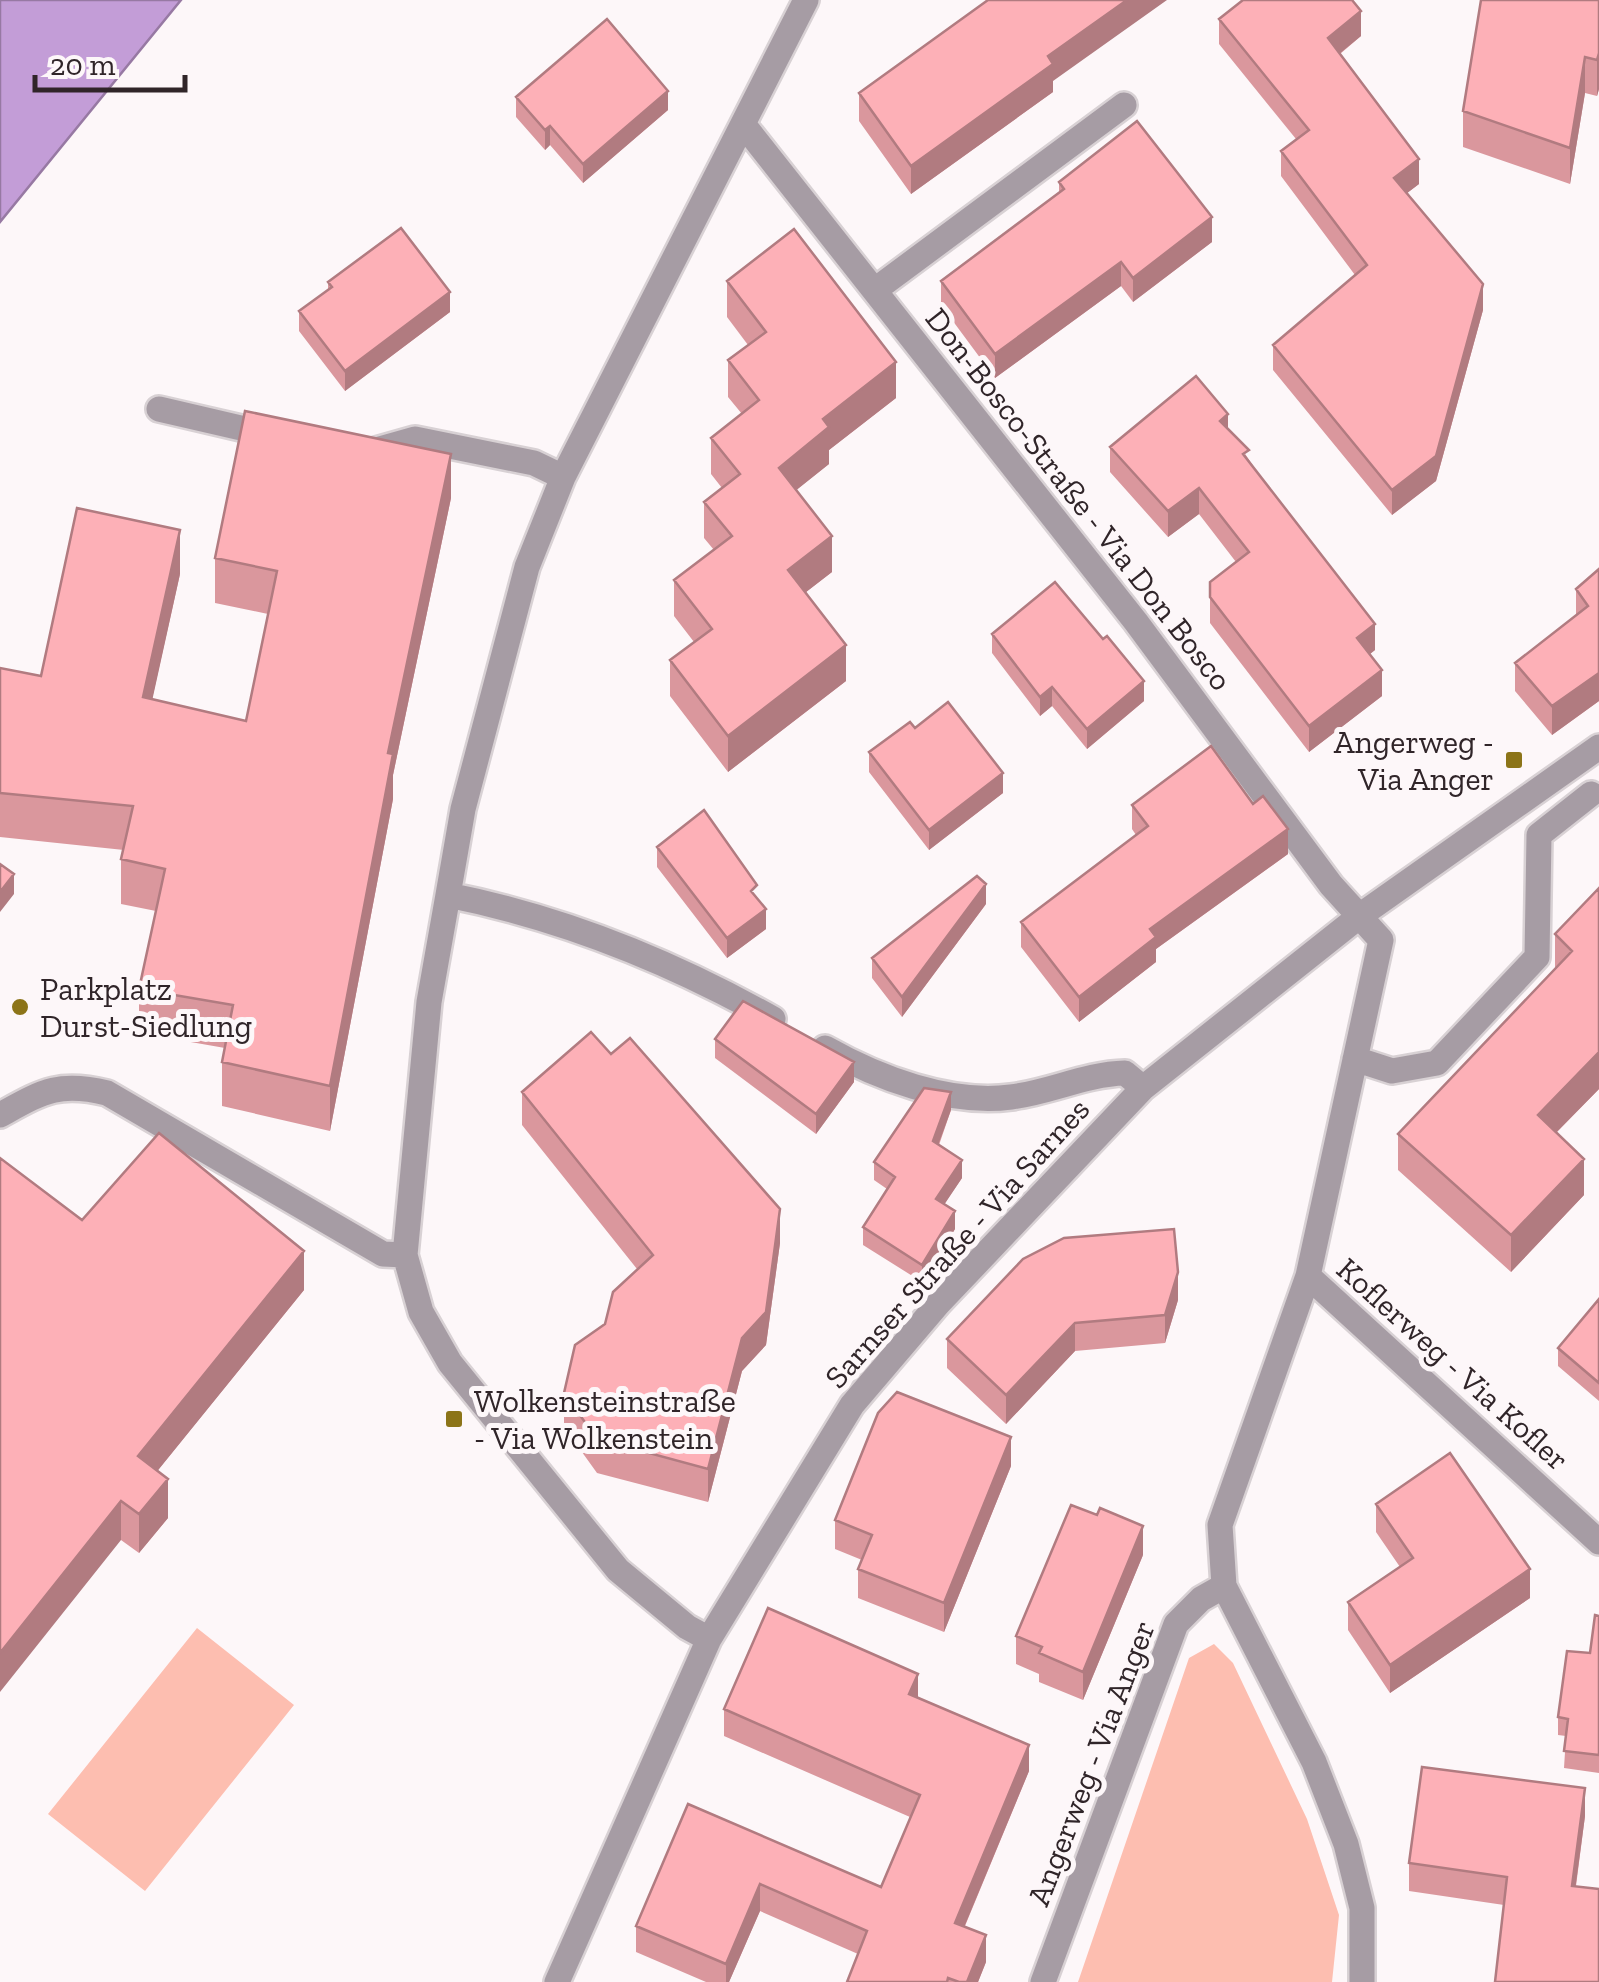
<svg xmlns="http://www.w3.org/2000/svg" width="1599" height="1982" font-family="'Zilla Slab',serif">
	<rect width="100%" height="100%" fill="#fdf7f9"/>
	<path fill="#fdbeb0" d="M197,1628L294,1705L145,1891L48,1814Z
		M1214,1644L1233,1663L1307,1819L1339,1915L1332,1982H1078L1189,1658Z"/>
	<path fill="#c39dd7" stroke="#9779a3" stroke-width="2.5" d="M0,0H181L0,222Z"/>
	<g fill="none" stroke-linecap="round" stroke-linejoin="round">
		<g stroke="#d8d1d4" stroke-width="30">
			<path id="minor" d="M743,124L1136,622L1331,885L1381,940L1308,1276L1220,1525L1224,1586L1314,1762L1346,1844L1362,1908V1982
				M875,290L1124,105
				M159,409L271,435
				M369,452L415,439L534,463L563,477
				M448,895C564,918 670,961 773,1019
				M825,1048C878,1078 949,1105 1011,1097C1051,1092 1085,1074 1125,1073L1143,1088
				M1355,1059L1392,1071L1437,1063L1537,957L1539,835L1591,794
				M0,1115C42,1092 58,1081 107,1093L383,1254L405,1255
				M1308,1276L1599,1542
				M709,1639L687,1627L618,1570L450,1363L421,1312L405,1255L429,1002L448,895L463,809L527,567L563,477L806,0
				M557,1982L709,1639L852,1405L938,1304L1143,1088L1361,915L1599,747
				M1043,1982L1176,1624L1201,1599L1224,1586"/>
		</g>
		<use href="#minor" stroke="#a69ca4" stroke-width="25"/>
	</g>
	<path fill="#da979d" d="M1599,0V89L1597,96L1585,93L1570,184L1463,147V111Z
		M1219,19L1361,36L1340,54L1419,184L1407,193L1483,310L1436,481L1392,515L1273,370V345L1355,275L1281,176V151L1296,139L1219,44Z
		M1053,81V92L911,194L859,121V93Z
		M516,97L668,110L583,183L550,145L545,150L516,117Z
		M1059,182L1212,242L1133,302L1121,286L995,378L941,305V281L1059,193Z
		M727,281L896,398L829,450V464L796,490L832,572L806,592L846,681L728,772L670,696V660L694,642L674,616V580L714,550L704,538V502L722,488L711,474V438L742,414L728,397V360L748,345L727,317Z
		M328,282L450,312L345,391L299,331V311L328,290Z
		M1228,428L1375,650L1370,654L1382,696L1309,752L1210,623V582L1236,562L1199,514L1168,537L1110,472V447Z
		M451,498L393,775V799L330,1131L222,1106V1062L225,1048L139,1033V989L156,911L121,904V859L124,850L0,837V668L41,676L180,574L152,699L246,721L268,614L215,603V558Z
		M1599,569V701L1552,735L1515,691V663L1576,615V589Z
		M992,634L1144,701L1087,749L1052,706L1040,716L992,653Z
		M915,728L1003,793L929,850L869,772V752Z
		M1132,805L1288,854L1156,949V962L1079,1022L1021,947V922L1136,835L1132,829Z
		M657,847L757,898L766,929L727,958L657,867Z
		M1599,888V1089L1556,1133L1584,1195L1511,1272L1398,1170V1134L1555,969V934Z
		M986,904L902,1017L872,978V958Z
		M715,1039L854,1082L816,1134L715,1058Z
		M522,1092L780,1243L766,1345L742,1371L708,1502L597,1473L564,1427V1393L637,1269L522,1125Z
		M951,1110L939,1145L962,1178L944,1204L955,1229L922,1282L863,1245V1227L887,1189L874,1180V1162Z
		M82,1220L304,1290L157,1471L168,1518L139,1553L121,1540Z
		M1599,1299V1401L1558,1366V1348Z
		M1178,1300L1165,1343L1075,1351L1006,1424L947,1368V1339Z
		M1011,1466L944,1632L858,1598V1569L862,1560L835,1549V1520Z
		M1376,1504L1530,1598L1390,1693L1348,1630V1602L1400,1567L1376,1532Z
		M1143,1555L1083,1700L1039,1682V1674L1016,1664V1636Z
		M1599,1616V1773L1564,1768L1566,1736L1558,1735V1717L1590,1653Z
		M918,1698L1029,1771L965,1926L986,1962L978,1982H847L858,1954L760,1911L729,1982H706L636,1952V1926L688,1804L881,1887L910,1817L724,1736V1709Z
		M1585,1816L1576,1886L1504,1905L1409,1891V1863Z"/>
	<path fill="#b17b80" d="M1127,0H1167L1053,81V92L911,194V166L1048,56Z
		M1361,11V36L1328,63V38Z
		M1599,53V89L1597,96V60Z
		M1585,57V93L1570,184V148Z
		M668,91V110L583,183V164Z
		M550,126V145L545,150V130Z
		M1419,159V184L1394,203V178Z
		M1212,217V242L1133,302V278Z
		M1121,262V286L995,378V354Z
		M1483,284V310L1436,481L1392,515V490Z
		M450,292V312L345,391V371Z
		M896,362V398L829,450V464L779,504V468L823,419Z
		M1228,414V440L1220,421Z
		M451,454V498L393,775V799L330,1131V1086L388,753Z
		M1199,488V514L1168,537V511Z
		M180,530V574L143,742V697Z
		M832,536V572L788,606V570Z
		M1375,624V650L1357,664V638Z
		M846,645V681L728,772V736Z
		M1382,670V696L1309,752V726Z
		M1599,673V701L1552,735V706Z
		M1144,681V701L1087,749V729Z
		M1052,687V706L1040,716V697Z
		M1003,773V793L929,850V830Z
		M1288,829V854L1156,949V962L1079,1022V997L1150,929Z
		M14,874V894L0,912V892Z
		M986,884V904L902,1017V997Z
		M766,909V929L727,958V938Z
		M1599,1052V1089L1538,1151V1115Z
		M854,1062V1082L816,1134V1114Z
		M951,1092V1110L933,1159V1141Z
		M1584,1159V1195L1511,1272V1235Z
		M962,1160V1178L936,1217V1199Z
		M780,1209V1243L766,1345L742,1371L708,1502V1469L742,1338Z
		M955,1211V1229L922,1282V1265Z
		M304,1251V1290L138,1495V1456Z
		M1178,1272V1300L1165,1343V1315Z
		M1075,1323V1351L1006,1424V1395Z
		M1011,1437V1466L944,1632V1603Z
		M168,1479V1518L139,1553V1514Z
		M121,1501V1540L0,1692V1653Z
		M1143,1526V1555L1083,1700V1672Z
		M1530,1569V1598L1390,1693V1665Z
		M918,1674V1701L909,1694Z
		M1029,1745V1771L955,1949V1923Z
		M1585,1788V1816L1572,1913V1886Z
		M760,1884V1911L729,1982H726V1964Z
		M986,1935V1962L978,1982H967Z"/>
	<path fill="#fdb0b7" stroke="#b17b80" stroke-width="2.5" d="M988,0H1127L1048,56L1053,64L911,166L859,93Z
		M1243,0H1352L1361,11L1328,38L1419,159L1394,178L1483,284L1436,456L1392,490L1273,345L1367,265L1281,151L1309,130L1219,19Z
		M1481,0H1599V53L1597,60L1585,57L1570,148L1463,111Z
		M607,19L668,91L583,164L550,126L545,130L516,97Z
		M1137,121L1212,217L1133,278L1121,262L995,354L941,281L1064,189L1059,182Z
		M401,228L450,292L345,371L299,311L332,287L328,282Z
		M794,229L896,362L823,419L829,427L779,468L832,536L788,570L846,645L728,736L670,660L712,629L674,580L732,536L704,502L740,474L711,438L759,400L728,360L766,332L727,281Z
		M1196,376L1228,414L1220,421L1249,450L1243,454L1375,624L1357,638L1382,670L1309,726L1210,597V582L1249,552L1199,488L1168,511L1110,447Z
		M245,411L451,454L388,753L393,754L330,1086L222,1062L233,1005L139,989L165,869L121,859L133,806L0,793V668L41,676L77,508L180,530L143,697L246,721L277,571L215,558Z
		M1599,569V673L1552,706L1515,663L1588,606L1576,589Z
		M1055,582L1103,639L1107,636L1144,681L1087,729L1052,687L1040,697L992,634Z
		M948,702L1003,773L929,830L869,752L910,722L915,728Z
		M1211,746L1253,804L1263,796L1288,829L1150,929L1156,937L1079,997L1021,922L1148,826L1132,805Z
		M704,810L757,885L751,891L766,909L727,938L657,847Z
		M0,864L14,874L0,892Z
		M977,876L986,884L902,997L872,958Z
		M1599,888V1052L1538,1115L1584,1159L1511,1235L1398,1134L1572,951L1555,934Z
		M743,1001L854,1062L816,1114L715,1039Z
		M591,1032L611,1054L630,1038L780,1209L766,1312L742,1338L708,1469L597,1439L564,1393L575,1345L605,1324L613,1292L653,1255L522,1092Z
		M924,1088L951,1092L933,1141L962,1160L936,1199L955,1211L922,1265L863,1227L895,1177L874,1162Z
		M159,1133L304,1251L138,1456L168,1479L139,1514L121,1501L0,1653V1158L82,1220Z
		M1174,1229L1178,1272L1165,1315L1075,1323L1006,1395L947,1339L1023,1259L1064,1238Z
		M1599,1299V1383L1558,1348Z
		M897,1392L1011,1437L944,1603L858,1569L872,1535L835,1520L878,1413Z
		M1450,1453L1530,1569L1390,1665L1348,1602L1413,1558L1376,1504Z
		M1071,1505L1097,1515L1100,1508L1143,1526L1083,1672L1039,1653L1042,1647L1016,1636Z
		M768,1608L918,1674L909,1694L1029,1745L955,1923L986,1935L967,1982H959L948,1978L947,1982H847L867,1931L760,1884L726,1964L636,1926L688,1804L881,1887L920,1795L724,1709Z
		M1595,1615L1599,1616V1755L1564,1751L1568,1719L1558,1717L1567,1651L1590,1653Z
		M1422,1767L1585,1788L1572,1886L1599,1889V1982H1495L1507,1877L1409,1863Z"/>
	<g fill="#8c7418" stroke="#fdf7f9" stroke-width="4">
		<rect x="1504" y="750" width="20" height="20" rx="5"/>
		<circle cx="20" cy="1007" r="10"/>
		<rect x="444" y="1409" width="20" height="20" rx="5"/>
	</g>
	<g text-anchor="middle" stroke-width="10" stroke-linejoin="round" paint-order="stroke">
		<g font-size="32" fill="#302529" stroke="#fdf7f9">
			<text transform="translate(1079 499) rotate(52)" y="11">Don-Bosco-Straße - Via Don Bosco</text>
			<text transform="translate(957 1243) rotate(-48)" y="11">Sarnser Straße - Via Sarnes</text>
			<text transform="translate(1453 1364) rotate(42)" y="11">Koflerweg - Via Kofler</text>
			<text transform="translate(1091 1763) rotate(-69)" y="11">Angerweg - Via Anger</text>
		</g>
		<g font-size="32" fill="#302529" stroke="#fdf7f9" text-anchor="start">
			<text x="1494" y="753" text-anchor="end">Angerweg -<tspan x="1494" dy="37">Via Anger</tspan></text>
			<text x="40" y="1000">Parkplatz<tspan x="40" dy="37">Durst-Siedlung</tspan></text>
			<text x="474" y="1412">Wolkensteinstraße<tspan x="474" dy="37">- Via Wolkenstein</tspan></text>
		</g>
	</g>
	<path d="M35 75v15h150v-15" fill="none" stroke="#302529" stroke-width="5"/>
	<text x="50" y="75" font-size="30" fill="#302529" stroke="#fdf7f9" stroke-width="8" paint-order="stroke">20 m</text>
</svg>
